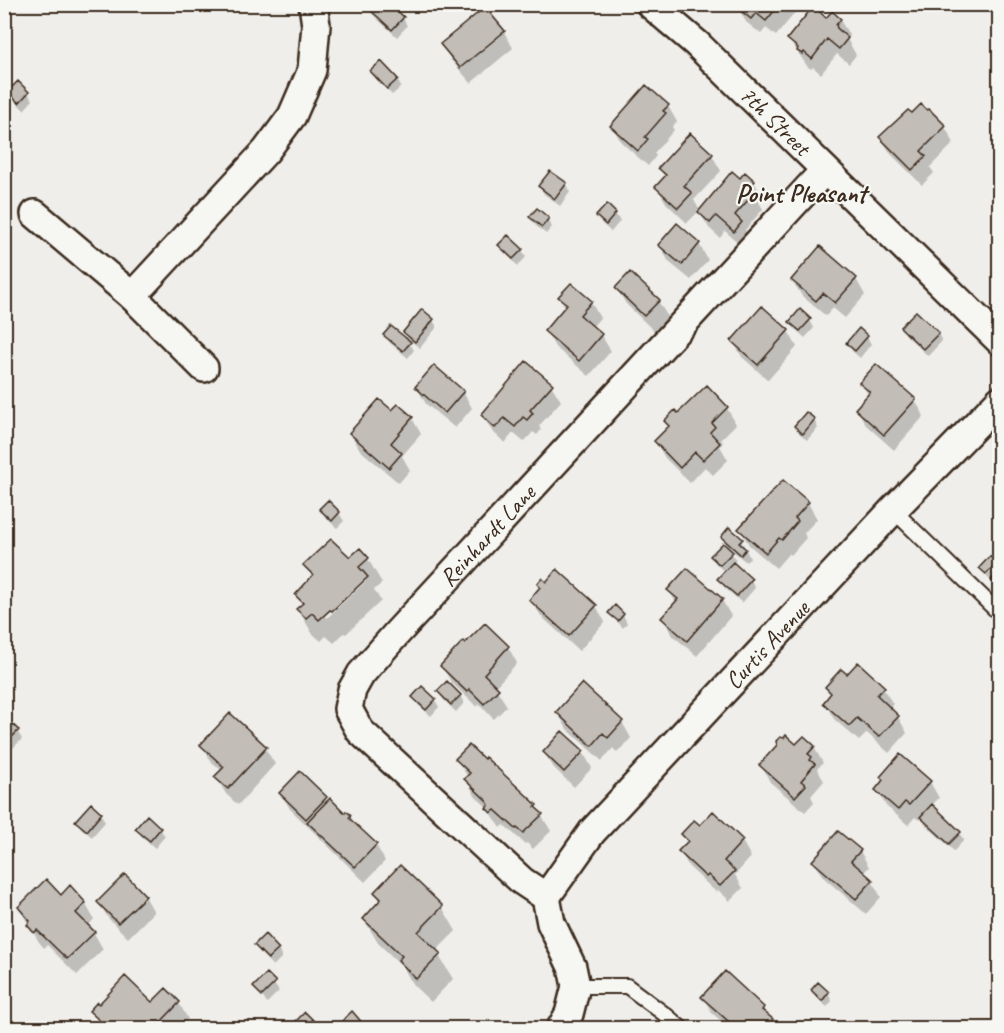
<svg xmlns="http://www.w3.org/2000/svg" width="1004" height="1033" font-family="Caveat,sans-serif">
	<rect width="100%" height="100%" fill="#efeeea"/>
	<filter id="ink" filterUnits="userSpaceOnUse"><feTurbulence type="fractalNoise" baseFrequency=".0167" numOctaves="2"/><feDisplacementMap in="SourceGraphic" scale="12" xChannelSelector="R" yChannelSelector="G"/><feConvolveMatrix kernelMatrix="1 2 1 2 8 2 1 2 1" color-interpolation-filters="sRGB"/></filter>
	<g filter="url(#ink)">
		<path fill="#0003" fill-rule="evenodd" d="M738,4H802L776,36L766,28L761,34L746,22L737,6Z
			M880,4H889L886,9Z
			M898,4H911L906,11Z
			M368,7L403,18L407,26L397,37L372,14Z
			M820,10L826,20L832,13L840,20L850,36L847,39L856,55L849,64L837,54L821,74L813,67L811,69L807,66L789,39Z
			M504,32L513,48L471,83L451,60L442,44Z
			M372,71L397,79L401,87L392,95L376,79Z
			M9,93H28L33,100L24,110L14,100Z
			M668,106L677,122L672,127L674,130L654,153L656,156L648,166L621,142L612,126Z
			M929,111L945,127L954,143L930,167L934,173L922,185L891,154L881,138L912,115Z
			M690,135L712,155L721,171L694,200L700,211L740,180L754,182L763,198L759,202L763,209L745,230L750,239L743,247L725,231L720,238L709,228L699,211L687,223L666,203L657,187L665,178L660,169Z
			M551,173L566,184L570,192L560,206L544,194L540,186Z
			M537,210L548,219L552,227L546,234L535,225L531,217Z
			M615,214L620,221L611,232L602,224L598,216Z
			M699,244L708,260L691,280L669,262L660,246Z
			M500,245L522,250L526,257L518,266L504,252Z
			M856,279L865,295L845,318L833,308L826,316L802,296L792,280Z
			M571,285L591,302L600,318L592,327L601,335L611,351L589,376L555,347L546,331L566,308L560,298Z
			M617,288L658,301L668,317L654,331L626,304Z
			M433,320L437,327L420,348L409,340L405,332Z
			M810,320L814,328L805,338L795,329L791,322Z
			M902,327L938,334L942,341L928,356L906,335Z
			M788,331L797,347L768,380L742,357L733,341Z
			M385,335L409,343L414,350L408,358L390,343Z
			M867,337L871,344L860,358L852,351L848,344Z
			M877,366L915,400L924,416L894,450L866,425L857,409L869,396L861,383Z
			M551,385L561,401L539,426L541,430L537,435L533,432L524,442L513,433L505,443L492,431L482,415Z
			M417,388L463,392L472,408L455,428L426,404Z
			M727,408L736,424L721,439L723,443L720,446L728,460L713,475L705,467L690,483L665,458L656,442L670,428L666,421L678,415Z
			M392,412L412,418L421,434L402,456L410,470L399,483L360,450L351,434Z
			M814,420L818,428L807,440L800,434L796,427Z
			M328,502L339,513L344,521L337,528L325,517L321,509Z
			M808,503L817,519L804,533L806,538L791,555L789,553L776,568L749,545L740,529Z
			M723,538L741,540L750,558L746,562L728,547L736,560L733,564L751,580L755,588L742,603L724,587L719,579L725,572L716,564L712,557L730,551Z
			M990,558L1000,570V590L993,580L991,581L985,575L981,568Z
			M350,559H368L382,583L374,590L381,601L346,634L344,633L334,643L326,636L321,641L312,633L298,609L303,605L297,595L313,578L305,565ZM364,579L366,581L327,618L325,616Z
			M687,570L722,600L731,616L697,656L672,635L663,618L676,603L669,590Z
			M539,584H546L596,606L605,622L579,651L541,616L531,600L541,589Z
			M610,613L623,615L627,623L623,628Z
			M485,625L508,647L517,663L495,687L507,706L494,719L479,704L477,707L451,682L442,666Z
			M847,676L883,688L893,704L889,708L898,717L907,733L889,753L867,733L859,741L834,719L825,703L831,695L827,688Z
			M439,692L460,695L464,703L456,712L443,699Z
			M414,697L435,700L439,707L431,716L418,705Z
			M558,713L622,722L631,738L617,753L613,748L602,761L567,729Z
			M4,719L17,731L22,739L11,750L4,744Z
			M562,733L583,752L592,768L574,787L554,768L544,752Z
			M202,745L265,748L275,764L238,805L226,794L216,777L222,771L211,761Z
			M796,746L814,747L823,763L817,769L824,781L811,796L814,802L805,812L770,782L761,765Z
			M457,760L536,806L551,831L533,849L527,843L525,844L504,825L501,828L488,808L475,796L466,779L468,777Z
			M300,773L328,802L350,816L355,825L376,845L385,861L365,882L290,809L281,793Z
			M930,782L939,798L931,806L959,833L964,840L954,851L926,825L922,817L919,820L915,817L908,825L886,806L877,790Z
			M91,805L101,814L105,822L92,837L81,828L77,821Z
			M700,828L742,841L751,857L735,875L743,888L730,901L718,890L716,892L689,867L680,851L688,843L683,834Z
			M137,829H160L165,836L155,848L141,836Z
			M860,851L869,867L863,873L872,881L881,897L866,914L823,877L814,861Z
			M376,893L442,907L456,931L436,951L453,979L431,1002L413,985L403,967L378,943L364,919L381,902Z
			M145,896L154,912L128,938L108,918L99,902Z
			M85,903L94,919L87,927L94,933L103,949L77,975L47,945L44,948L39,942L19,908Z
			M256,945L278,949L282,957L273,966L260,953Z
			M267,975L279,991L267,1003L255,987Z
			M812,991L828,993L832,1001L827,1007L817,998Z
			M703,997L763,1008L776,1028H729L712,1013Z
			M179,1003L188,1019L179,1028H102L91,1011Z"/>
		<path fill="#c2bdb7" stroke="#3b2a1e" stroke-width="1.5" d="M368,4H390L404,17L392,30L366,6Z
			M736,4H780L766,21L756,13L751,19L735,6Z
			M815,4L821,9L819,11L826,18L832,11L841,19L836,25L837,28L848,38L839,49L827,39L812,59L804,52L802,54L797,51L798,48L787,39Z
			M485,7L505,31L460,68L440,44Z
			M381,61L398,79L387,89L370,71Z
			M18,81L29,92L19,103L7,92Z
			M646,85L669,105L663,111L666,113L645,137L648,139L638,151L610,126Z
			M921,104L927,110L929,109L946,126L921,151L926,156L912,170L879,137L908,110L912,113Z
			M690,133L713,154L684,186L692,193L678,208L655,187L666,175L658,168Z
			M550,171L567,183L555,199L538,186Z
			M732,171L740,178L745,172L755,181L749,187L755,192L735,215L742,222L734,232L716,216L710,223L698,212Z
			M607,204L616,213L606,225L596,216Z
			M537,208L549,218L542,227L529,217Z
			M677,223L700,243L682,265L658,245Z
			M508,235L523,249L513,259L498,245Z
			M820,246L857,278L835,303L823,293L816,301L791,280Z
			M630,272L660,300L644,316L615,288Z
			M571,283L592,301L580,315L602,334L579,361L544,331L567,304L558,297Z
			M762,306L789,330L758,365L731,341Z
			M422,309L434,319L415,342L403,332Z
			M800,309L811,319L800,331L789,322Z
			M916,311L939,333L923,349L900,327Z
			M391,326L411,342L403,351L383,335Z
			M859,328L868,336L855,351L846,343Z
			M526,361L553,384L530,410L533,413L527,420L523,417L515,427L504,418L495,428L481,415Z
			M876,364L916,399L884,435L855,409L870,392L859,383Z
			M434,365L464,391L445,413L415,387Z
			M707,385L728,407L712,423L715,427L710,432L720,443L703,460L695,452L680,468L654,441L669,426L664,421L675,410L678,413Z
			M379,399L392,410L398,404L413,417L391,443L402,453L389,468L349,433Z
			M806,412L815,419L803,434L794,426Z
			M783,480L809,502L795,518L798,521L782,540L779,538L766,553L738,529Z
			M328,500L340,512L332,521L319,509Z
			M729,527L743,539L739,543L746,549L741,555L721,537Z
			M331,539L350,557L360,548L369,558L359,567L368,577L332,611L330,610L319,620L312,613L306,618L296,609L303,603L295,595L313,575L303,565Z
			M723,543L733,552L720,565L710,556Z
			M990,556L997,563L986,574L979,568Z
			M733,562L752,579L737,596L717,579Z
			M687,568L723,599L687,641L661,618L678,599L667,590Z
			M557,569L597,605L569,636L529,600L540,587L537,584L542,578L546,582Z
			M1000,571V588L991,580Z
			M615,605L624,614L618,621L608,613Z
			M485,623L509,646L484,674L499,689L484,704L469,689L467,692L440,666L463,641L465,643Z
			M858,662L885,687L877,695L899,716L879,737L857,718L849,726L823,703L831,693L825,687L841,669L847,674Z
			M447,681L461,695L451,705L437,691Z
			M582,683L623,721L608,738L603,733L592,746L556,712Z
			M422,686L436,699L426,710L412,697Z
			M230,713L267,747L228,789L214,777L224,767L200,745Z
			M4,717L19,730L6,743L4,742Z
			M562,731L584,751L564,772L543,752Z
			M786,735L796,744L804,736L815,746L808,754L812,757L810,760L815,764L801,781L806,785L795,797L759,765L777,745L776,741L780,737L784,738Z
			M469,745L484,759L485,757L537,805L535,807L543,814L523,833L517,828L516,829L495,810L491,813L486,808L489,805L485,799L464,779L470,773L455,759Z
			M900,754L931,781L909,805L905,802L898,810L875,790L883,780L880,777Z
			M300,771L327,797L306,819L279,793Z
			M330,798L345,813L346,811L351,815L349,818L377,844L355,867L307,822Z
			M91,803L102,813L87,831L75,821Z
			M932,804L961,832L949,844L920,817Z
			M713,811L743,840L724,861L735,871L720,886L708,875L706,877L678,851L688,841L681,834L694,820L700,825Z
			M147,815L161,828L150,841L135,829Z
			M838,831L861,850L851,861L873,880L856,899L812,861Z
			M400,865L443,906L418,932L441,954L416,979L398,960L402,956L363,919L381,899L374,892Z
			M125,874L146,896L118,923L97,902Z
			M46,879L61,895L70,885L86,903L76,913L95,932L67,959L37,930L34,933L28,926L27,925L30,921L18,907Z
			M265,934L279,949L268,959L254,945Z
			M725,971L764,1007L762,1010L773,1019L764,1028H736L701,997Z
			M267,973L276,982L262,996L253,987Z
			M125,976L152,1002L166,988L180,1002L155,1028H108L89,1011L97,1002L99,1004Z
			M818,982L829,992L822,1001L811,990Z
			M352,1011L365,1026L363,1028H346L341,1022Z
			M305,1012L321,1028H289Z"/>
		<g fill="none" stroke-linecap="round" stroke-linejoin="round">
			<g stroke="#3b2a1e" stroke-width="18">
				<path id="service" d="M893,510L1000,614
					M576,986H627L667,1016L681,1028"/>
			</g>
			<g stroke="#3b2a1e" stroke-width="32">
				<g id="minor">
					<path id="s1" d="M650,4L697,44L1000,341"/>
					<path d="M35,214L132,296L204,368"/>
					<path d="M132,296L266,151L292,116L312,70L316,25L313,4"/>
					<path id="s2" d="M546,897L522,881L360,731L348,709L352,690L361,674L398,632L825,170"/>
					<path id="s3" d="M546,897L592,832L893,510L1000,400"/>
					<path d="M546,897L551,923L572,967L576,986L569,1014L561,1028"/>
				</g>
			</g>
			<use href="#service" stroke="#f6f6f2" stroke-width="14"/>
			<use href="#minor" stroke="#f6f6f2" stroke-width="27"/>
		</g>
	</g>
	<g text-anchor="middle" stroke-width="4.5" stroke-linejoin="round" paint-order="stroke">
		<g font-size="24" fill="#3b2a1e" stroke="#f6f6f2">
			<text dy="8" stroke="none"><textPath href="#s1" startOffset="171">7th Street</textPath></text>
			<text dy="8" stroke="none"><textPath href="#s2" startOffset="500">Reinhardt Lane</textPath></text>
			<text dy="8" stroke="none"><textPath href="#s3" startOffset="336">Curtis Avenue</textPath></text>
		</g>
		<g font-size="26" font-weight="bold" fill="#3b2a1e" stroke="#f6f6f2">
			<text x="801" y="202">Point Pleasant</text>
		</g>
	</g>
	<rect width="1004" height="1033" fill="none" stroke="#f6f6f2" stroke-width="24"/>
	<rect x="12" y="12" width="980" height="1009" fill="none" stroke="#3b2a1e" stroke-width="2" filter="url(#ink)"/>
</svg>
